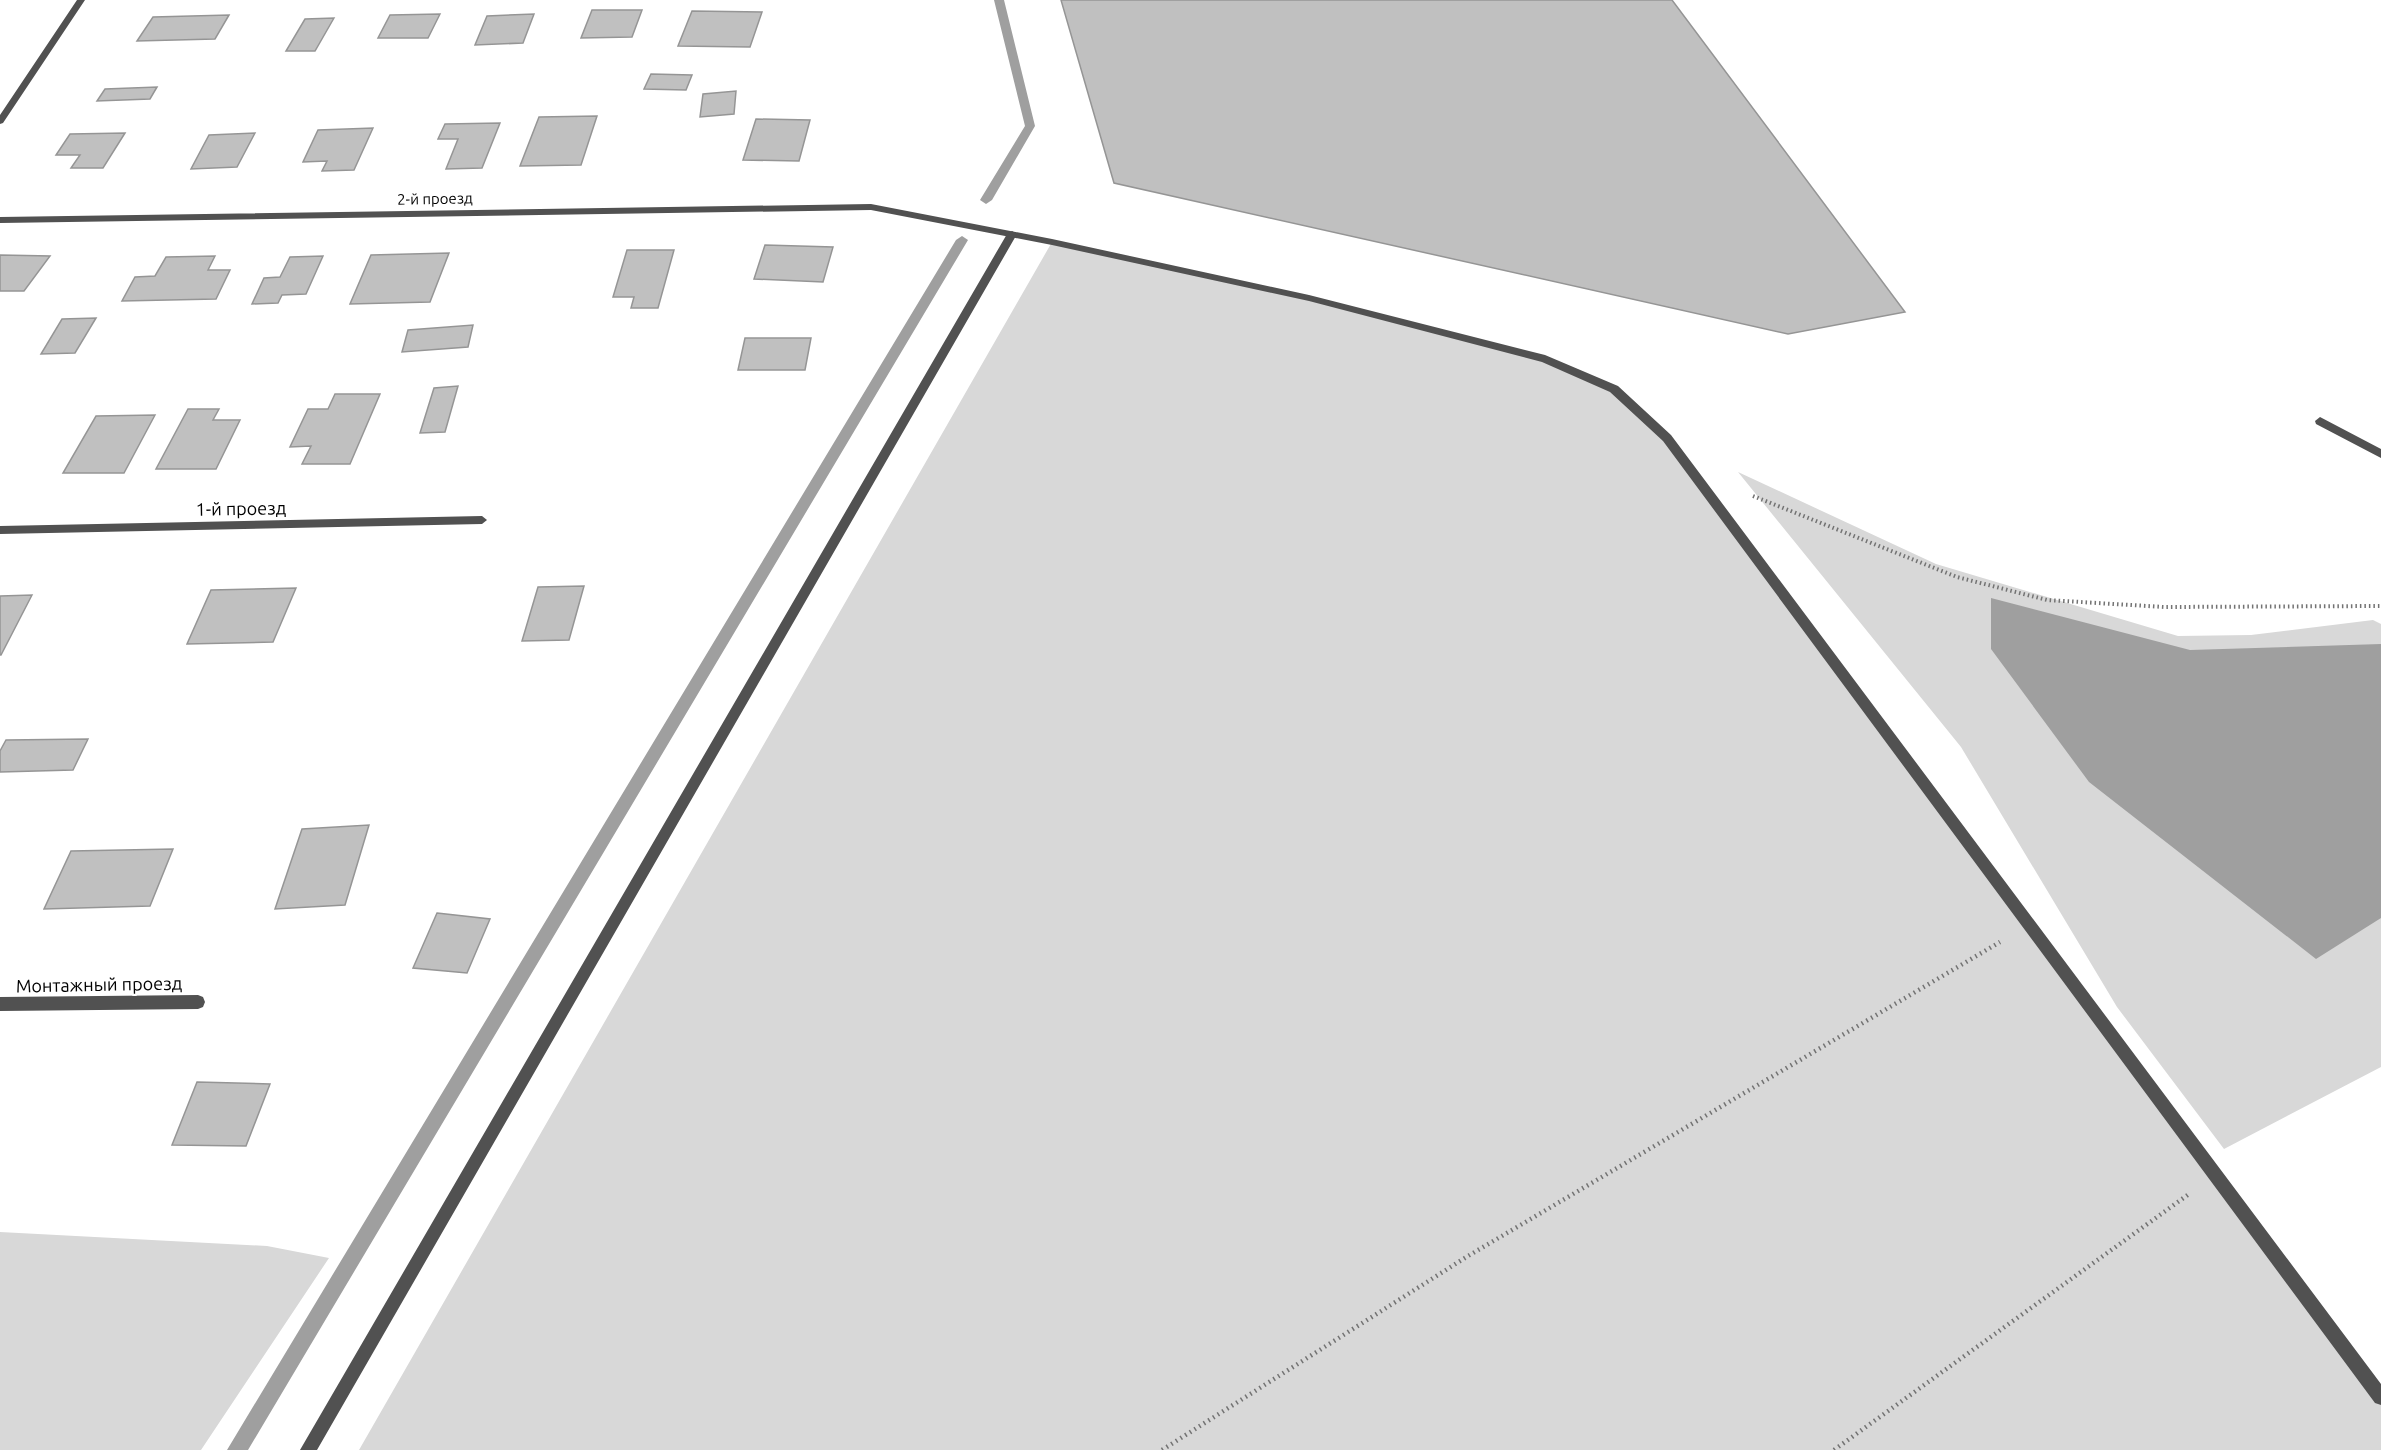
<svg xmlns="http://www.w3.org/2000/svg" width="2381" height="1450" font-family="Ubuntu,sans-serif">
	<rect width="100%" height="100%" fill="#fff"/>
	<path fill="#d8d8d8" d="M1052,242L1309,298L1545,359L1614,389L1667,438L2381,1397V1450H359Z
		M1738,472L1936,564L2178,636L2251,635L2373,620L2381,624V1067L2224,1149L2117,1007L1961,747Z
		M0,1232L267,1246L329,1258L201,1450H0Z"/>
	<path fill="#9f9f9f" d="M1991,598L2190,650L2381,644V918L2316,959L2089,782L1991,649Z"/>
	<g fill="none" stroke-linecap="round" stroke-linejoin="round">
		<path fill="#9f9f9f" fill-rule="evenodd" d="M994,0H1004L1035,126L992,200L986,204L980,200L1025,126Z
			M962,236L968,240L248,1450H227L956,240Z"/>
	</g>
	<path fill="#c0c0c0" stroke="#959595" stroke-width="1.5" d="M1061,0H1672L1905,312L1788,334L1114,183Z
		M592,10H642L632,37L581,38Z
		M692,11L762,12L750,47L678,46Z
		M440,14L428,38H378L390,15Z
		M534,14L523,43L475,45L487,16Z
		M229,15L215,39L137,41L153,17Z
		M334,18L315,51H286L305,19Z
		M651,74L692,75L686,90L644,89Z
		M157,87L150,99L97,101L105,89Z
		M736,91L734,114L700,117L703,94Z
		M597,116L581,165L520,166L539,117Z
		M756,119L810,120L799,161L743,160Z
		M500,123L482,168L446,169L458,139H438L445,124Z
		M373,128L354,170L322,171L327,161L303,162L318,130Z
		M125,133L103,168H71L80,155H56L70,134Z
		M255,133L237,167L191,169L209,135Z
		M765,245L833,247L823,282L754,279Z
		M627,250H674L658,308H631L634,297H613Z
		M449,253L430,302L350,304L371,255Z
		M0,255L50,256L24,291H0Z
		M215,256L208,270H230L216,299L122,301L135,277L155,276L166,257Z
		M323,256L306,294L282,295L278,303L252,304L264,278L280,277L290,257Z
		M96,318L75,353L41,354L62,319Z
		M473,325L468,347L402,352L408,330Z
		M745,338H811L805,370H738Z
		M458,386L445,432L420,433L434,388Z
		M335,394H380L350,464H302L311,446L290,447L308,409H328Z
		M188,409H219L213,420H240L216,469H156Z
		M155,415L124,473H63L96,416Z
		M584,586L569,640L522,641L538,587Z
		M296,588L273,642L187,644L211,590Z
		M32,595L1,655H0V596Z
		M88,739L73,770L0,772V751L6,740Z
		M369,825L345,905L275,909L302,829Z
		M173,849L150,906L44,909L71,851Z
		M437,913L490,919L467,973L413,968Z
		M197,1082L270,1084L246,1146L172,1145Z"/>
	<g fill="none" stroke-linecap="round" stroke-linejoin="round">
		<path stroke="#737373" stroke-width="4" stroke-dasharray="1.5 3" stroke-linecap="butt" d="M1753,496L1957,577L2047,600L2164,607L2381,606"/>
		<path stroke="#737373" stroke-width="4.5" stroke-dasharray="1.5 4" stroke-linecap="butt" d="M1162,1450L1468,1256L2000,942
			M1834,1450L2189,1194"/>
		<path fill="#515151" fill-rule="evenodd" d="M1012,231L1017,234L317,1450H300L1007,234Z
			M2320,417L2381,449V458L2316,424L2315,421Z"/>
		<path fill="#515151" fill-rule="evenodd" d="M77,0H85L3,123L0,124V115Z
			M871,204L1052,239L1309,295L1545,355L1618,386L1671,435L2381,1384V1405L2375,1403L1663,441L1610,392L1542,362L1309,301L1052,245L871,210L0,223V217Z
			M482,516L487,520L482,524L0,534V526Z
			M198,995L203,997L205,1002L203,1007L198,1009L0,1011V997Z"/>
	</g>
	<g text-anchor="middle" stroke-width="4.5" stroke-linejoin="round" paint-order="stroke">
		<g font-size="15" fill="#000" stroke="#fff">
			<text transform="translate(435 199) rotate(-1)" y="5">2-й проезд</text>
		</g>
		<g font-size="18" fill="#000" stroke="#fff">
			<text transform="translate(241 509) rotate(-1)" y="6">1-й проезд</text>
			<text transform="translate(99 985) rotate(-1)" y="6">Монтажный проезд</text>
		</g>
	</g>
</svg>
